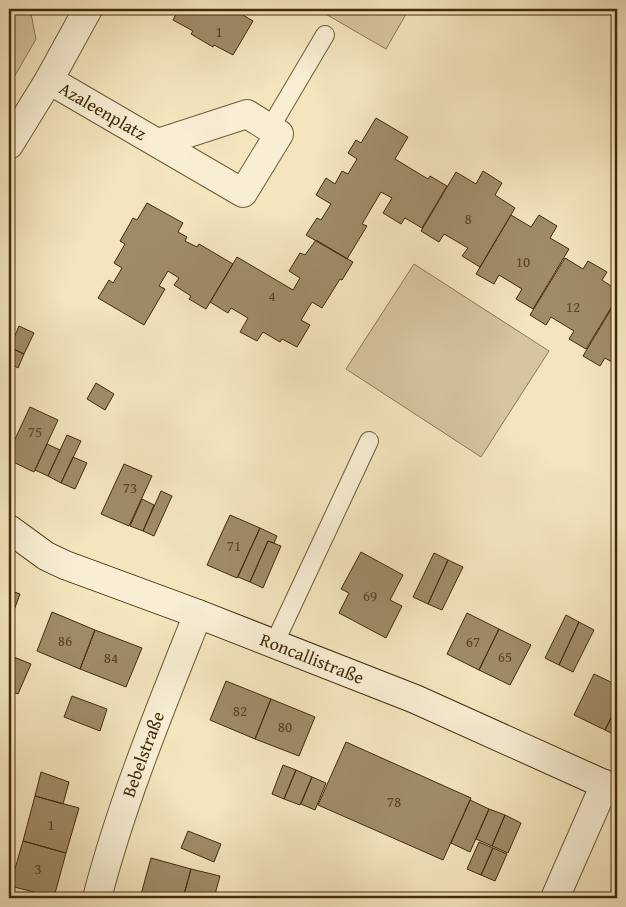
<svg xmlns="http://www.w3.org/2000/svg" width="626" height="907" font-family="'Gentium Book Plus',serif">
	<rect width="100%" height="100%" fill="#f4e5bd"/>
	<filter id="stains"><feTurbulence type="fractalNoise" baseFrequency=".004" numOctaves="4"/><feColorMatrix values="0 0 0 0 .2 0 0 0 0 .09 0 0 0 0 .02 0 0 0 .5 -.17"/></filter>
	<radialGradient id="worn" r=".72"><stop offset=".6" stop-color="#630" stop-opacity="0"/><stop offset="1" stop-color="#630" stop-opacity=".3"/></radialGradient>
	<path fill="#d6c59e" stroke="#8c7854" d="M9,9H30L36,39L9,86Z
		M317,9H409L386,49Z
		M414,264L549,351L481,457L346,369Z"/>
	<path fill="#9f8c67" stroke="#432b09" d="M167,9H246L243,15L253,21L233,55L214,45L213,47L191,34L193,31L173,20L176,14Z
		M376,118L408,137L395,159L428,179L430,176L447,186L422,228L405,218L401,224L383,213L392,198L381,192L362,224L367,226L347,259L306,235L317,218L321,220L331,204L316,195L326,178L335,184L342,171L348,174L357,159L348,153L356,140L361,143Z
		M483,171L502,183L495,195L515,208L480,267L462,256L468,248L444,234L439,242L421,231L456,172L476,184Z
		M147,203L183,223L178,232L187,237L185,241L197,247L199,244L233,264L206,309L189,299L191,296L174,285L179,278L168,271L159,286L165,289L144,325L98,298L109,280L113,283L122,268L114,263L125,244L120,241L133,218L137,220Z
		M511,215L531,227L539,215L557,226L550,238L569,249L533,309L516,299L522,289L499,275L494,284L476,274Z
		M316,240L353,262L342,280L340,279L322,308L312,302L301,320L310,325L297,347L282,339L280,342L263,332L257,341L240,332L248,318L231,308L228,313L210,302L237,257L293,290L300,278L289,271L300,253L305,255Z
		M565,258L583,269L588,261L607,272L602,280L617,290V298L586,349L569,339L574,331L551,317L546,325L530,315Z
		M616,301H617V365L605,358L600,366L583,356Z
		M19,326L34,333L24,354L10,347Z
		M9,347L24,354L18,368L9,363Z
		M96,383L114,394L105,410L87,399Z
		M30,407L58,420L34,472L9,460V452Z
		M67,435L81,441L61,483L48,476Z
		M47,444L60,450L48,476L35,470Z
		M73,457L87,463L75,489L61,483Z
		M124,464L152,476L129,526L101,514Z
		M161,491L172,496L154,536L143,531Z
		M142,499L154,505L143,531L130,526Z
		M230,515L260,528L237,578L207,565Z
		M260,528L277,536L274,543L268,541L250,582L238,577Z
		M268,541L281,546L263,588L250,582Z
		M361,552L403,575L390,600L402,606L386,638L339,613L349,593L341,589Z
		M434,553L448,560L428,604L413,597Z
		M448,560L463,567L442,610L428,604Z
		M9,590L20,594L9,624Z
		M52,612L95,630L80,669L37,651Z
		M467,613L499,629L479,670L447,654Z
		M566,615L579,622L559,665L545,658Z
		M579,622L594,630L573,672L559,665Z
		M499,629L531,645L510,685L479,670Z
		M95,630L142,648L126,687L80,669Z
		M14,657L31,664L18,694L9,690V669Z
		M594,674L617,685V706L605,730L574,715Z
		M226,681L271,699L255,739L210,720Z
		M72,696L107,709L100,731L64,717Z
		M271,699L315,717L299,756L255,739Z
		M617,706V736L605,730Z
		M346,742L471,798L443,860L318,805Z
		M283,765L296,770L284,799L272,794Z
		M296,770L312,777L300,805L284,799Z
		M41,772L69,782L63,804L35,796Z
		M312,777L326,783L315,810L301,804Z
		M35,796L79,808L66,853L23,841Z
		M470,800L489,809L470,852L451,843Z
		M489,809L505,815L492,846L476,839Z
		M505,815L521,823L508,853L492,846Z
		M188,831L221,844L214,862L181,848Z
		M23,841L66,853L54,897L10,886Z
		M479,842L493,848L481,875L467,869Z
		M493,848L507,854L495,881L481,875Z
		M151,858L191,869L183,898H140Z
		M191,869L220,876L214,898H183Z"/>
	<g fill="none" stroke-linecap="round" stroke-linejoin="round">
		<g stroke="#6f5a36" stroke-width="20">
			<path id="lane" d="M270,128L325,35
				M274,644L369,441"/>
		</g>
		<g stroke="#6f5a36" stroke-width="30">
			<g id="street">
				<path id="s1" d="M49,80L243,193L279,134L247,114L158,143"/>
				<path d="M9,145L49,80L88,9"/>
				<path id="s2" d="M97,898C122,801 161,707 198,614"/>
				<path d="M555,898L605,784"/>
			</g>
		</g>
		<g stroke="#432b09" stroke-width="30">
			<g id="secondary">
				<path id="s3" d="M9,529L46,556L65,565L198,614L415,699L617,790"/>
			</g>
		</g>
		<use href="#lane" stroke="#f8eed4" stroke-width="18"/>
		<use href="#street" stroke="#f8eed4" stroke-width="28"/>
		<use href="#secondary" stroke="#f8eed4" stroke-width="28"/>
	</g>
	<g text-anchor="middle" stroke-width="5" stroke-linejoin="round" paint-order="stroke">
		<g font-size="15" fill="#5a4320">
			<text x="219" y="37">1</text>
			<text x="468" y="224">8</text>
			<text x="523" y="267">10</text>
			<text x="272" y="301">4</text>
			<text x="573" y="312">12</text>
			<text x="35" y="437">75</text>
			<text x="130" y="493">73</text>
			<text x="234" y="551">71</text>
			<text x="370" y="601">69</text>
			<text x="65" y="646">86</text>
			<text x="473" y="647">67</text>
			<text x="505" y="662">65</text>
			<text x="111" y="663">84</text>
			<text x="240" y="716">82</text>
			<text x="285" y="732">80</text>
			<text x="394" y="807">78</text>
			<text x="51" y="830">1</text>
			<text x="38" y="874">3</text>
		</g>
		<g font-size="18" fill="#432b09" stroke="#f8eed4">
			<text dy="6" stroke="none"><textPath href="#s1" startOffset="62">Azaleenplatz</textPath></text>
			<text dy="6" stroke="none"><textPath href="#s3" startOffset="331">Roncallistraße</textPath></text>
			<text dy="6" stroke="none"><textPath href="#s2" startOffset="151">Bebelstraße</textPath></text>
		</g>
	</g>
	<rect width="626" height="907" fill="none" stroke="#f4e5bd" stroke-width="30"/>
	<rect x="10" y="10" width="606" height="887" fill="none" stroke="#432b09" stroke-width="2.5"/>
	<rect x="15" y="15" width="596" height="877" fill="none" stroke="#432b09"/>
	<rect width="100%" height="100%" filter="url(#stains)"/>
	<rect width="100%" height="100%" fill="url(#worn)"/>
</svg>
